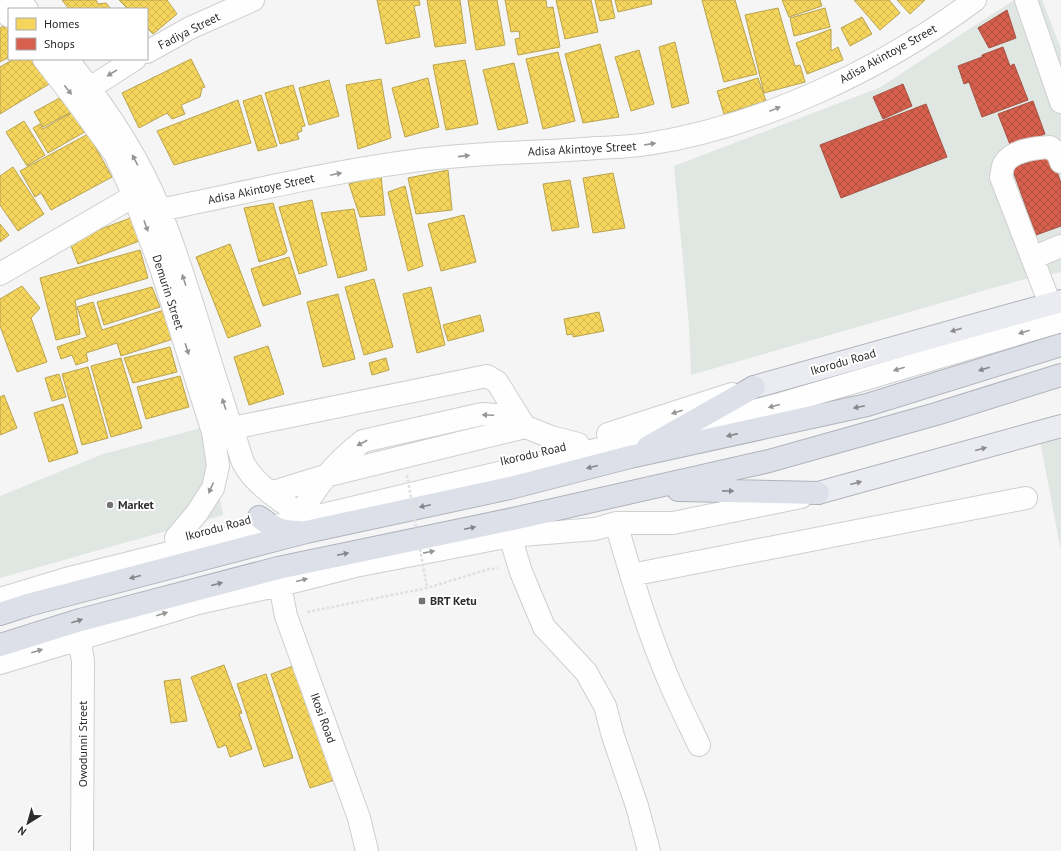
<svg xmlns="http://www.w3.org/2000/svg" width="1061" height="851" font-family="'PT Sans',sans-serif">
	<defs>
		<pattern id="homes-cross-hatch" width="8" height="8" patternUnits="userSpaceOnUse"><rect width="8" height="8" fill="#f6d55c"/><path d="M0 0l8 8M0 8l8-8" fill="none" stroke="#d3b750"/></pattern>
		<pattern id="shops-cross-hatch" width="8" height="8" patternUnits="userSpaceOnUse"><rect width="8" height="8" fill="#d6604d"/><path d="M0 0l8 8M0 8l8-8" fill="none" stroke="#ae5040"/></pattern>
	</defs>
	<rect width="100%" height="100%" fill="#f4f5f4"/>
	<path fill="#e0e6e2" d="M1014,0H1042L1061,49V272L1021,280L691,375L689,325L674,166L879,88Z
		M205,427L223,515L0,578V496L103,454Z
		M1061,436V551L1040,441Z"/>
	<path fill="url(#homes-cross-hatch)" stroke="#b9a34e" d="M62,0H96L98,4L106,3L111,9H69Z
		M119,0H167L177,14L153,34L147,28V9H128Z
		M377,0H419L420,5L414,6L420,37L386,44Z
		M427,0H460L466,43L435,47Z
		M468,0H497L505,45L476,50Z
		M505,0H546L547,8L553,7L560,47L518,55L515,39L520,38L519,31L511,32Z
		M556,0H591L598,32L565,39Z
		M595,0H611L615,18L600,21Z
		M615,0H651L652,4L618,12Z
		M702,0H735L757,74L724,82Z
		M782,0H820L822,6L789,17Z
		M854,0H889L900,13L880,30Z
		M897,0H925L910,14Z
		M778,8L795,66L800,65L805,82L764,93L745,15Z
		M825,8L830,27L794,36L790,18Z
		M862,17L872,34L850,46L841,28Z
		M7,24L9,27V57L0,62V28Z
		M831,29V51L838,47L843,60L807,74L796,43Z
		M675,42L689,103L672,108L659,47Z
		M600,44L619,117L583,123L565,54Z
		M639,50L654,104L631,111L615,57Z
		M558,52L575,121L543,129L526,59Z
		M14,59H41L54,81L0,114V67Z
		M191,59L205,87L202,88L200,97L181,105L185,114L172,119L167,113L139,128L122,93Z
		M465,60L478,124L446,130L433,65Z
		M514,63L528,123L498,130L483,70Z
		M428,78L439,127L405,137L392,88Z
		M758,78L766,101L724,114L717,91Z
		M381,79L391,138L358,149L346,85Z
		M329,80L339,116L309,125L299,88Z
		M293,85L305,126L301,127L302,131L297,133L299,139L280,144L265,93Z
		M67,94L75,110L43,127L34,112Z
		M261,95L277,146L258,151L243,101Z
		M238,100L251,143L174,165L157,131Z
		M76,110L88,130L48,153L33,128L40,124L43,129Z
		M24,121L45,155L27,166L6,132Z
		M88,134L112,177L51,210L41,193L35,197L20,171Z
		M13,167L44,214L18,231L0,205V176Z
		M448,170L452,210L416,214L408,178Z
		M613,173L625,228L593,233L583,178Z
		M381,175L385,215L360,217L349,184Z
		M570,180L579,227L552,231L543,184Z
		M405,186L423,266L408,271L388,192Z
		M312,200L327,265L299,274L279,207Z
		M273,203L287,251L285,254L259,262L244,208Z
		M354,209L367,270L338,278L321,213Z
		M464,215L476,262L441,271L428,224Z
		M133,217L142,240L78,264L69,241Z
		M0,224L9,235L0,242Z
		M230,244L261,326L228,338L196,257Z
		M140,250L148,278L75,300L80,334L56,340L40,278Z
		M289,257L301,294L263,306L251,269Z
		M374,279L393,347L364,355L345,287Z
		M22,286L40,308L31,318L47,362L17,372L0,326V299Z
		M152,287L160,307L104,325L97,302Z
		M431,287L445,345L417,353L403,294Z
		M338,294L355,359L323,367L307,302Z
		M93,302L102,330L164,310L173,339L121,356L117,343L86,353L88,361L76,365L72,355L61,359L57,347L87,337L77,307Z
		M599,312L604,331L573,337V334L567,335L564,319Z
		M480,315L484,331L448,341L443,325Z
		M268,346L284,394L249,405L234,357Z
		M170,347L177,372L133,383L124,358Z
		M121,358L142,428L111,437L91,366Z
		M386,358L389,370L372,375L369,363Z
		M88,367L108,438L82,445L62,374Z
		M59,374L66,397L52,401L45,378Z
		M180,376L189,407L146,419L137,387Z
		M4,395L17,428L0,435V397Z
		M63,404L78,453L49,462L34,413Z
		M224,665L242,713L239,714L252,749L230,757L226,745L218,748L191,677Z
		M296,665L335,780L310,788L271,674Z
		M266,674L293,758L264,767L237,684Z
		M180,679L187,721L171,723L164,681Z"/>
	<path fill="url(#shops-cross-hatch)" stroke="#a35143" d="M1007,10L1016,38L989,48L978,28Z
		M1003,47L1010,66L1014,64L1028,100L982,117L969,82L964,84L958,66L982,57V55Z
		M903,84L912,106L883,119L873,97Z
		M1033,101L1045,134L1011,147L998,114Z
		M926,104L947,157L841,198L820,145Z
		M1051,155L1061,183V226L1036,235L1012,168Z"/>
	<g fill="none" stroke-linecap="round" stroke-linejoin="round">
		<g stroke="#cecfce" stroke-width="24">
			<path id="minor" d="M19,0L27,9
				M1026,0L1061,102
				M0,6L9,16
				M147,52L190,28L253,0
				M44,59L75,99L115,154L134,196L161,268L213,432L218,466L213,488L197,513L176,538
				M67,59C102,103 140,158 160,211C183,268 199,328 218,386C224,404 229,423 236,441C239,448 240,457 244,464C254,483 275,496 292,509
				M90,88L135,59
				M160,210C244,193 328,172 413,161C474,152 536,153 597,148C614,147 631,147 648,144C763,126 882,69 975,0
				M1032,258L1061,246
				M0,274L134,196
				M1050,304L1001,177C1002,173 1002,168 1004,164C1012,150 1035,148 1050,147L1058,154L1061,162
				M213,432L487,376L497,382L525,427L325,476L270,493
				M608,434L732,394
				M296,521C315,488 333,464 363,441L482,414L496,415L551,437L578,444
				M616,523C632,579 649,636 673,690C681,708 690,726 699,745
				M510,536L521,572L544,627L586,672L605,706L613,736L637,806L649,851
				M631,575L1026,498
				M280,585L286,616L359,818L367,851
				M0,599L66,579L272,527L675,431L777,405L1061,321
				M79,638L83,661L82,851
				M0,663L198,603L280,585L355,566L510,536L595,529L616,523H673L801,497"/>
		</g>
		<g stroke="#b1b3bc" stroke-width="24">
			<path id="major" d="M754,387L1061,301
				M818,493L1061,426"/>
		</g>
		<g stroke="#b1b3bc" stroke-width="24">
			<path id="highway" d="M648,447L754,387
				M678,490L818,493
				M259,517C274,528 279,532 299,532
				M0,614L28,605L306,532L510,488L630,457L867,405L1061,345
				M0,645L80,620L278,568L513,519L769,461L936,414L1061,375"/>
		</g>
		<path stroke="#e0e0e0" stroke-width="2.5" stroke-dasharray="3 2" stroke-linecap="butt" d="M307,612L427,588L486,570L498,568"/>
		<use href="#minor" stroke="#fdfefd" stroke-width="22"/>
		<use href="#major" stroke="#ebecf1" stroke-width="22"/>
		<use href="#highway" stroke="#dee0e9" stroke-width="22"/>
		<path stroke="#e0e0e0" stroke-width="2.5" stroke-dasharray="3 2" stroke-linecap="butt" d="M407,475L427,588"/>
	</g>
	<defs><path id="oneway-solid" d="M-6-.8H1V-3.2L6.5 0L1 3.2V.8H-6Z"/></defs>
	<g fill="#949694">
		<use href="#oneway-solid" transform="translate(112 73) rotate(148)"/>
		<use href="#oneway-solid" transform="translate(68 90) rotate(52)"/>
		<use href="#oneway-solid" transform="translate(775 109) rotate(-22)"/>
		<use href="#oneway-solid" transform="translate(650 144) rotate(-9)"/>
		<use href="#oneway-solid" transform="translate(464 156) rotate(-6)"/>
		<use href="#oneway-solid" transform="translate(135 160) rotate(-118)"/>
		<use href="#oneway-solid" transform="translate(336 174) rotate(-12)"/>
		<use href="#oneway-solid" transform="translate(146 226) rotate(70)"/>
		<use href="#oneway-solid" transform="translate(184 280) rotate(-108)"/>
		<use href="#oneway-solid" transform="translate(1024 332) rotate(163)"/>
		<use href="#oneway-solid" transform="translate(187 349) rotate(72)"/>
		<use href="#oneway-solid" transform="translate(899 369) rotate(163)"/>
		<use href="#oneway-solid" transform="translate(224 404) rotate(-108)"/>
		<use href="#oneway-solid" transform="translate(774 406) rotate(165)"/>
		<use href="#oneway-solid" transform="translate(677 412) rotate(162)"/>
		<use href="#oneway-solid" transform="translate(488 415) rotate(-178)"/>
		<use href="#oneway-solid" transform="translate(362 443) rotate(152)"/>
		<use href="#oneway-solid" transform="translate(211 488) rotate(114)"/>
		<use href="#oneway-solid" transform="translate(429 552) rotate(-11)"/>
		<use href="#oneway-solid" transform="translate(302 580) rotate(-14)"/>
		<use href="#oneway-solid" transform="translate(162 614) rotate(-17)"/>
		<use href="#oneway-solid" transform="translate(37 651) rotate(-17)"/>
	</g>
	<g fill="#8c8c8e">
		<use href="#oneway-solid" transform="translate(956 330) rotate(164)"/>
		<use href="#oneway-solid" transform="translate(981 449) rotate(-15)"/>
		<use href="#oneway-solid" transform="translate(856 483) rotate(-15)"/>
	</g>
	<g fill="#85868a">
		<use href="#oneway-solid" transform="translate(984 369) rotate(163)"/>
		<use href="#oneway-solid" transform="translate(859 407) rotate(168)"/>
		<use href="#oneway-solid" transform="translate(732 435) rotate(167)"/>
		<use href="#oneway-solid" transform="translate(592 467) rotate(166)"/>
		<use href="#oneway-solid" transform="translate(728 491) rotate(1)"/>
		<use href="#oneway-solid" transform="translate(425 506) rotate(168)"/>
		<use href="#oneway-solid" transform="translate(470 528) rotate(-12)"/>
		<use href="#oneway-solid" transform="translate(343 554) rotate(-12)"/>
		<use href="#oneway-solid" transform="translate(135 577) rotate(165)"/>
		<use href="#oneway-solid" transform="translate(217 584) rotate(-15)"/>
		<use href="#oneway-solid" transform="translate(77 621) rotate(-17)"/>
	</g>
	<g fill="#727372" stroke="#fff" stroke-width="1.5">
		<circle cx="110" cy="505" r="4"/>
		<rect x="418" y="597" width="8" height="8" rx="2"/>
	</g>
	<g text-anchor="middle" stroke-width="4" stroke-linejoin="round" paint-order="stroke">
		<g font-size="12" fill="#2c2d2c" stroke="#fff">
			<text transform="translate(189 31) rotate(-27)" y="4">Fadiya Street</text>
			<text transform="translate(888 54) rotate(-29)" y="4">Adisa Akintoye Street</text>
			<text transform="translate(582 149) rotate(-3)" y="4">Adisa Akintoye Street</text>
			<text transform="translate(261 189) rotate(-12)" y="4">Adisa Akintoye Street</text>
			<text transform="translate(168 292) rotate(72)" y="4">Demurin Street</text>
			<text transform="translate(843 362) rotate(-16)" y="4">Ikorodu Road</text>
			<text transform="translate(533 454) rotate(-13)" y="4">Ikorodu Road</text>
			<text transform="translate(218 528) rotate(-15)" y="4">Ikorodu Road</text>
			<text transform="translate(323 718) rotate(70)" y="4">Ikosi Road</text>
			<text transform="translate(83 744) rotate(-90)" y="4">Owodunni Street</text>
		</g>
		<g font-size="12" font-weight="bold" fill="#2c2d2c" stroke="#fff" text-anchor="start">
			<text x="118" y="509">Market</text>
			<text x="430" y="605">BRT Ketu</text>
		</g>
	</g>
	<rect x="8" y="8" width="140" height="52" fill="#ffffff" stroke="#ababab"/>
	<rect x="16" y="18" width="20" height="12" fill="#f6d55c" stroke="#ababab"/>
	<text x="44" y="28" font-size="12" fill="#2c2d2c">Homes</text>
	<rect x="16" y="38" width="20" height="12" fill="#d6604d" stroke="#ababab"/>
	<text x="44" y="48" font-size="12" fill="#2c2d2c">Shops</text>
	<g transform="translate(28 823) rotate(217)" stroke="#ffffff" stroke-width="3" paint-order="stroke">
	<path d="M0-3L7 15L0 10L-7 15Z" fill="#2c2d2c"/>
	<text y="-6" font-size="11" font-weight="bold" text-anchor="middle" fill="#2c2d2c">N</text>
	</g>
</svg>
